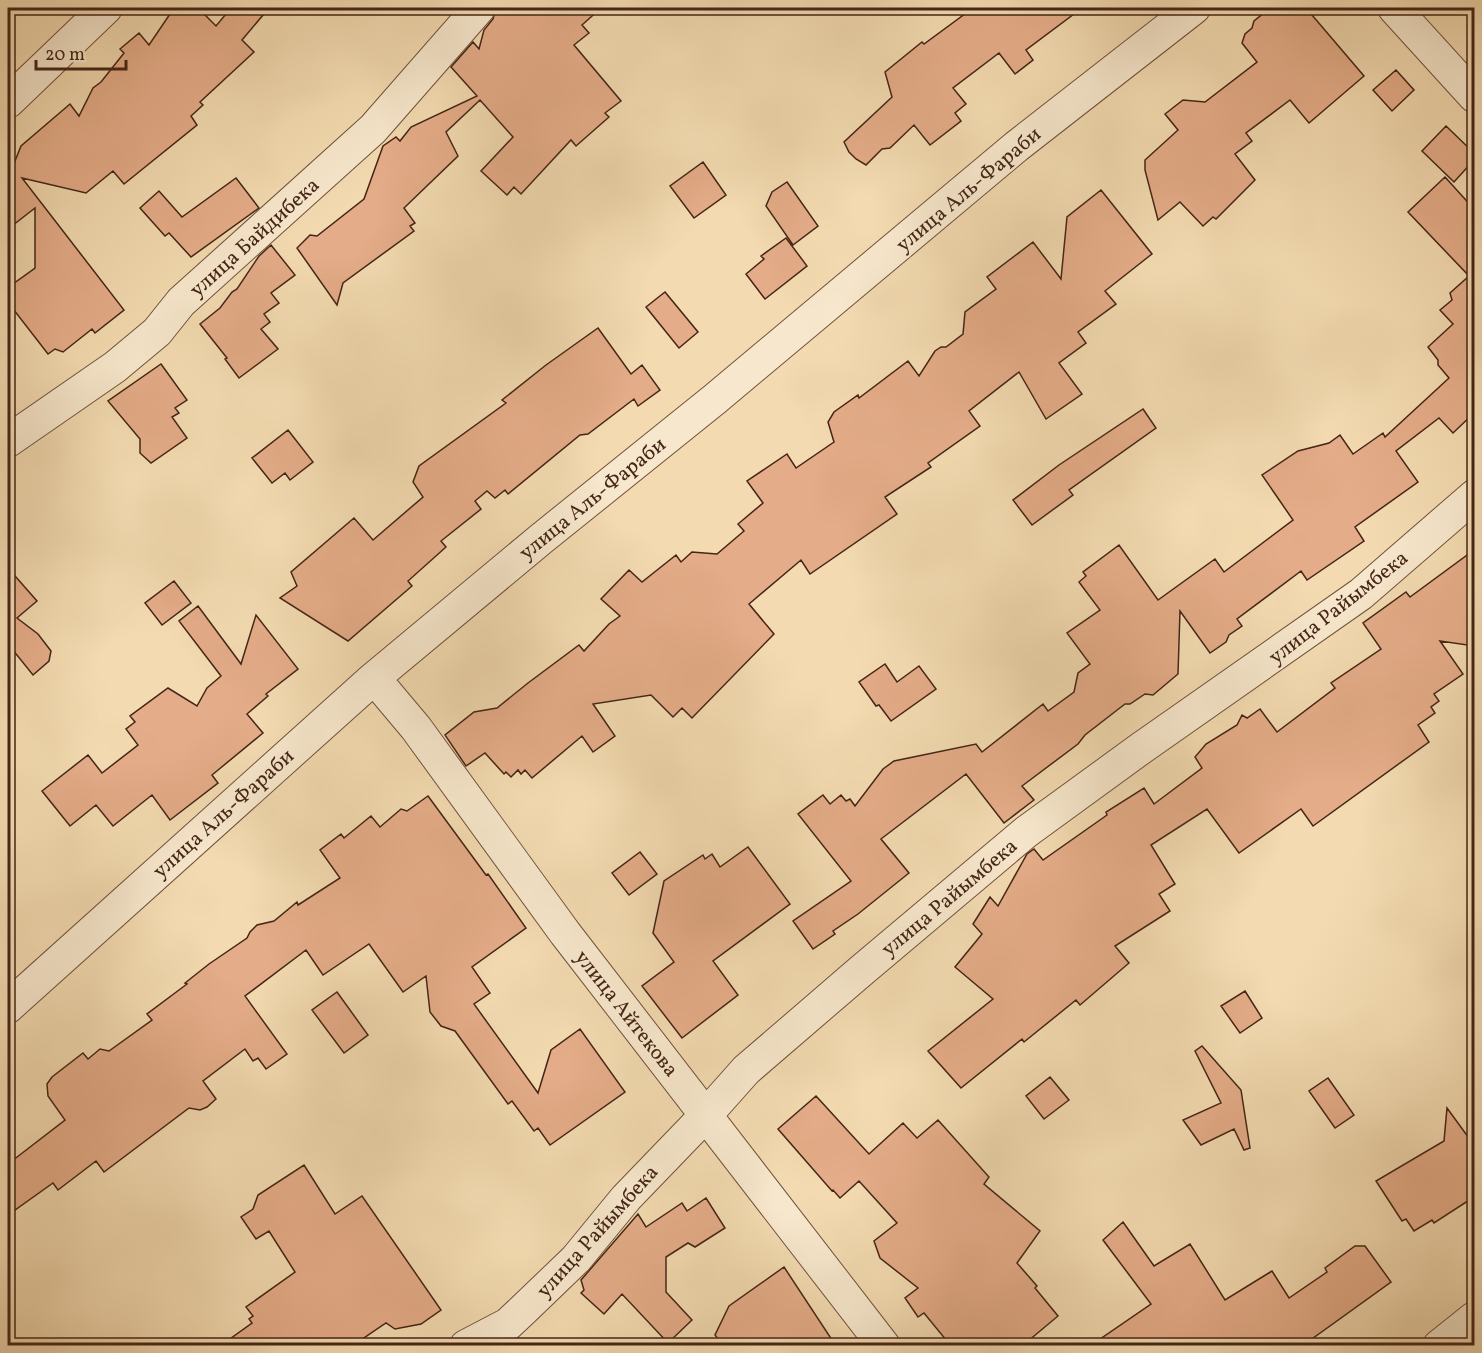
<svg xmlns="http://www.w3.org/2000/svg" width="1482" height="1353" font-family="Vollkorn,serif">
	<rect width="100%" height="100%" fill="#f3dab0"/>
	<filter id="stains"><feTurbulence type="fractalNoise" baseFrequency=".00333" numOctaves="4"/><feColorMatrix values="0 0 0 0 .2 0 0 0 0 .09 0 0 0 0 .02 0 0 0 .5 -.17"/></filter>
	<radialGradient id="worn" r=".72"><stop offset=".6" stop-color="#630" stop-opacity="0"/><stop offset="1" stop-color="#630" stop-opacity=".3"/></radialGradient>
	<path fill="#e4ac88" stroke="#442517" stroke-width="1.5" d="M174,8H198L216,26L231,8H269L242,40L254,52L200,102L203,105L191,116L197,125L124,184L113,171L86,193L22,178L124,310L95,333L92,329L63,352L55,349L48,354L10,305V293L13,284L35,268V208L8,229V159L13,166L21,146L70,104L79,116L93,88L101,82L124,53L120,49L139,33L149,45Z
		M496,8H601L582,25L589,33L574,45L621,101L605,113L609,117L576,146L571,140L521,194L514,187L507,195L481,171L513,137L480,100L446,132L458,156L404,208L415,223L410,226L414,231L343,283L337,305L297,248L310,235L317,236L364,199L383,146L396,137L400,141L411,127L477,96L451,67L473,42L479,49L484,30L493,19Z
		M973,8H1082L1026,50L1033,60L1015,74L999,53L953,88L966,104L955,113L961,121L930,145L914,125L890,148L882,149L866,165L856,159L849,152L844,142L892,97L885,72L922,42L924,44Z
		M1270,8H1306L1364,76L1309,123L1290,100L1246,133L1252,141L1235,154L1255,180L1216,219L1213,217L1203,226L1180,202L1158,220L1145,170V160L1178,130L1165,114L1183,100L1205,102L1257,62L1242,43L1245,34L1252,28L1254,21Z
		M1396,70L1414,90L1392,111L1373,90Z
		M1446,126L1474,153V160L1454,182L1422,151Z
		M703,162L726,195L694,218L670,186Z
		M1445,177L1474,209V413L1453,433L1439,418L1396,451L1418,482L1355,527L1364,541L1307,580L1301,571L1237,619L1242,626L1229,635L1226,642L1210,653L1180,611L1178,674L1153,695L1145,694L1130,704H1125L1085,735L1078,744L1022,786L1034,800L1004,823L966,774L881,839L909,873L858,914L833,931L835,934L813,949L793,921L851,881L798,814L823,795L830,804L841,795L846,801L850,799L855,806L883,769L894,761L976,744L982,752L1043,704L1048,711L1074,692L1078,673L1090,664L1067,633L1100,610L1079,582L1086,576L1083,572L1119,545L1158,600L1215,559L1224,572L1293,520L1262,475L1298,451L1329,443L1340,435L1353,454L1383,433L1385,437L1449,378L1438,365V360L1428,347L1453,324L1440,310L1452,300L1450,293L1469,276L1408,212Z
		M236,178L259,208L191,257L169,233L165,236L140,208L159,191L182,217Z
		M787,182L818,226L793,245L766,206L772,192Z
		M1101,190L1152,254L1105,291L1116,304L1078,332L1086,343L1059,363L1082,394L1046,419L1019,372L969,411L980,426L928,463L931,467L885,497L897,514L810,574L801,560L749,604L774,634L692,718L682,708L673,717L651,695L593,704L615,736L593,752L582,736L532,778L525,770L521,774L518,770L511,777L506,772L504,774L485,753L466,766L445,735L474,712L497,708L528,683L579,645L584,651L609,624L620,616L601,599L629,570L642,582L676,555L681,562L692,552L717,554L744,531L738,524L763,503L747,481L787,454L796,468L834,442L828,422L834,412L858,395L859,398L908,361L919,376L935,351L941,347H946L963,334L965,312L996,289L987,277L1033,242L1061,279L1067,217Z
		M786,238L807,266L765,299L746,274L764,259L761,256Z
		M271,245L295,275L271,293L279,303L264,314L270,322L261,329L278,349L239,378L225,359L227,358L200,324L220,308L232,292L237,289L259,256Z
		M665,292L698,332L679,348L646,307Z
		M598,328L631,374L642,365L660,390L638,406L634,399L588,434L580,435L508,494L505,490L495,498L487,491L475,501L481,509L441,541L446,547L408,581L412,586L348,641L280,598L297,586L291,572L354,518L373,540L423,497L413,482L419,466L506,403L502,400L546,365Z
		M161,364L187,400L175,408L179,413L172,417L187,438L151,463L140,453V439L108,401Z
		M1143,409L1156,428L1069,490L1073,495L1032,525L1013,500L1059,465Z
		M288,430L313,462L290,480L285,473L272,483L252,458Z
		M1474,550V646L1440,641L1463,674L1434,694L1439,701L1431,707L1435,713L1418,725L1429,742L1313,826L1301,809L1239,853L1207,809L1151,845L1175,884L1159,894L1170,911L1115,946L1129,963L1080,1005L1076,1000L1024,1042L1022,1039L961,1088L928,1051L993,999L955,967L982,934L973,924L990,897L998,906L1027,854L1034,849L1043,860L1107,815L1106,812L1144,788L1154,804L1202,768L1195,757L1206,744L1237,725L1242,715L1247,718L1260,709L1277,732L1335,688L1331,683L1381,649L1363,623L1406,592L1410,597Z
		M8,568L37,601L17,618L38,634L51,651L49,661L33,675L8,644Z
		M174,581L191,603L162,625L145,603Z
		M198,606L241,664L256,615L298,669L266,694L268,696L247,714L263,733L212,775L218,783L170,820L152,795L113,826L96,805L70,826L42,791L88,755L102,773L138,745L126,729L135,722L130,716L168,688L197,706L207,688L221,676L179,621Z
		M885,664L897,682L919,666L936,689L891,721L879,705L876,706L859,682Z
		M428,796L486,875L488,874L526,928L472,967L490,993L474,1004L538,1093L551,1050L580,1029L625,1092L550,1145L538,1128L534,1131L512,1101L508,1104L455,1031L441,1026L430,1012L426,976L403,992L369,944L323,975L306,950L245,996L287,1054L266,1069L258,1058L253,1061L245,1049L203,1081L216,1099L207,1107L200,1110L189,1108L104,1172L96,1161L58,1190L53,1183L8,1215V1164L65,1120L48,1096L47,1084L52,1077L83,1053L88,1059L100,1049L109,1051L152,1020L147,1014L187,984L185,983L209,964L247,938L250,932L257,925L274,921L297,902L298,905L340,878L320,850L341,834L344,838L371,816L380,827L401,809L407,811Z
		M748,847L790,904L713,961L738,995L682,1038L642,986L674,962L653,933L664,881L703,855L705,859L712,854L720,867Z
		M640,852L657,874L629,895L612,873Z
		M1245,991L1262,1018L1240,1033L1221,1006Z
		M337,992L368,1035L344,1053L312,1010Z
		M1202,1046L1241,1090L1250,1148L1244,1150L1234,1129L1201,1145L1183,1120L1221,1103L1195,1051Z
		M1050,1077L1069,1100L1044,1119L1026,1096Z
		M1328,1078L1354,1115L1335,1128L1309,1091Z
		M816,1096L869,1154L903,1123L917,1138L938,1120L989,1177L984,1184L1040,1231L1017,1263L1037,1286L1035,1288L1058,1316L1022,1346H951L924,1313L918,1317L905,1298L918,1288L880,1258L874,1241L897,1223L859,1181L840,1198L833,1190L832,1191L778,1129Z
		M1447,1108L1474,1145V1197L1434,1223L1432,1220L1414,1231L1406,1219L1402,1221L1376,1181L1444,1141Z
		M304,1165L335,1214L362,1196L441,1310L421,1324L395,1329L386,1323L352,1346H220L252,1323L249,1319L253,1316L246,1307L295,1272L269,1231L256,1239L241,1217L253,1209L258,1195Z
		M706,1198L725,1228L695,1247L688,1243L666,1257V1292L692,1320L668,1343L622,1294L604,1314L581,1293L584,1290L581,1280L638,1214L646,1227L682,1203L687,1211Z
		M1123,1222L1154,1266L1190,1244L1225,1300L1272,1271L1289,1298L1327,1272L1325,1268L1355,1246H1365L1391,1282L1302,1346H1090L1151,1304L1103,1240Z
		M784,1267L836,1346H723L715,1335L729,1306Z"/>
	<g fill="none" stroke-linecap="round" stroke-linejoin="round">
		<g stroke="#70523d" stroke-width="34">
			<path id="minor" d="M1394,8L1474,96
				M8,102L106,8
				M8,441L115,367L157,332L181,302L373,129L479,8
				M374,678L416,728L565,933L884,1346
				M8,1007L374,678L541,539L715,399L1017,146L1194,8
				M466,1346L508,1324L524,1309L576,1259L626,1198L706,1115L746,1070L861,971L1026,832L1140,749L1361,594L1474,496
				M1439,1346L1474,1318"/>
		</g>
		<use href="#minor" stroke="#f7e7cc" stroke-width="32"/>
	</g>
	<g text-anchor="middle" stroke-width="4.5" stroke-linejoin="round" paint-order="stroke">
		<g font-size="21" fill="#442517" stroke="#f7e7cc">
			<text transform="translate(968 189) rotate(-40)" y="7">улица Аль-Фараби</text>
			<text transform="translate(254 237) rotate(-42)" y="7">улица Байдибека</text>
			<text transform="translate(592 498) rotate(-39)" y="7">улица Аль-Фараби</text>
			<text transform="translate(1338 607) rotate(-38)" y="7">улица Райымбека</text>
			<text transform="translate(223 813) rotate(-42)" y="7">улица Аль-Фараби</text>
			<text transform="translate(949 897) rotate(-40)" y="7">улица Райымбека</text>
			<text transform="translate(627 1013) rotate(52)" y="7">улица Айтекова</text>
			<text transform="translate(597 1231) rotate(-48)" y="7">улица Райымбека</text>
		</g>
	</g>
	<rect width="1482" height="1353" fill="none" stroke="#f3dab0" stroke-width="30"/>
	<rect x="9" y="9" width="1464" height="1335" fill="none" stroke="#442517" stroke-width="3"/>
	<rect x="15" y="15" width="1452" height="1323" fill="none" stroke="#442517" stroke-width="1.5"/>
	<path d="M36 60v9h90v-9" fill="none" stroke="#442517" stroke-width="3"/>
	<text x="45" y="60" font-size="18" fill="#442517" stroke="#f7e7cc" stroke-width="4.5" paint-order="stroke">20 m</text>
	<rect width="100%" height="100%" filter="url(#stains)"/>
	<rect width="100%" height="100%" fill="url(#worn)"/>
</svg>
